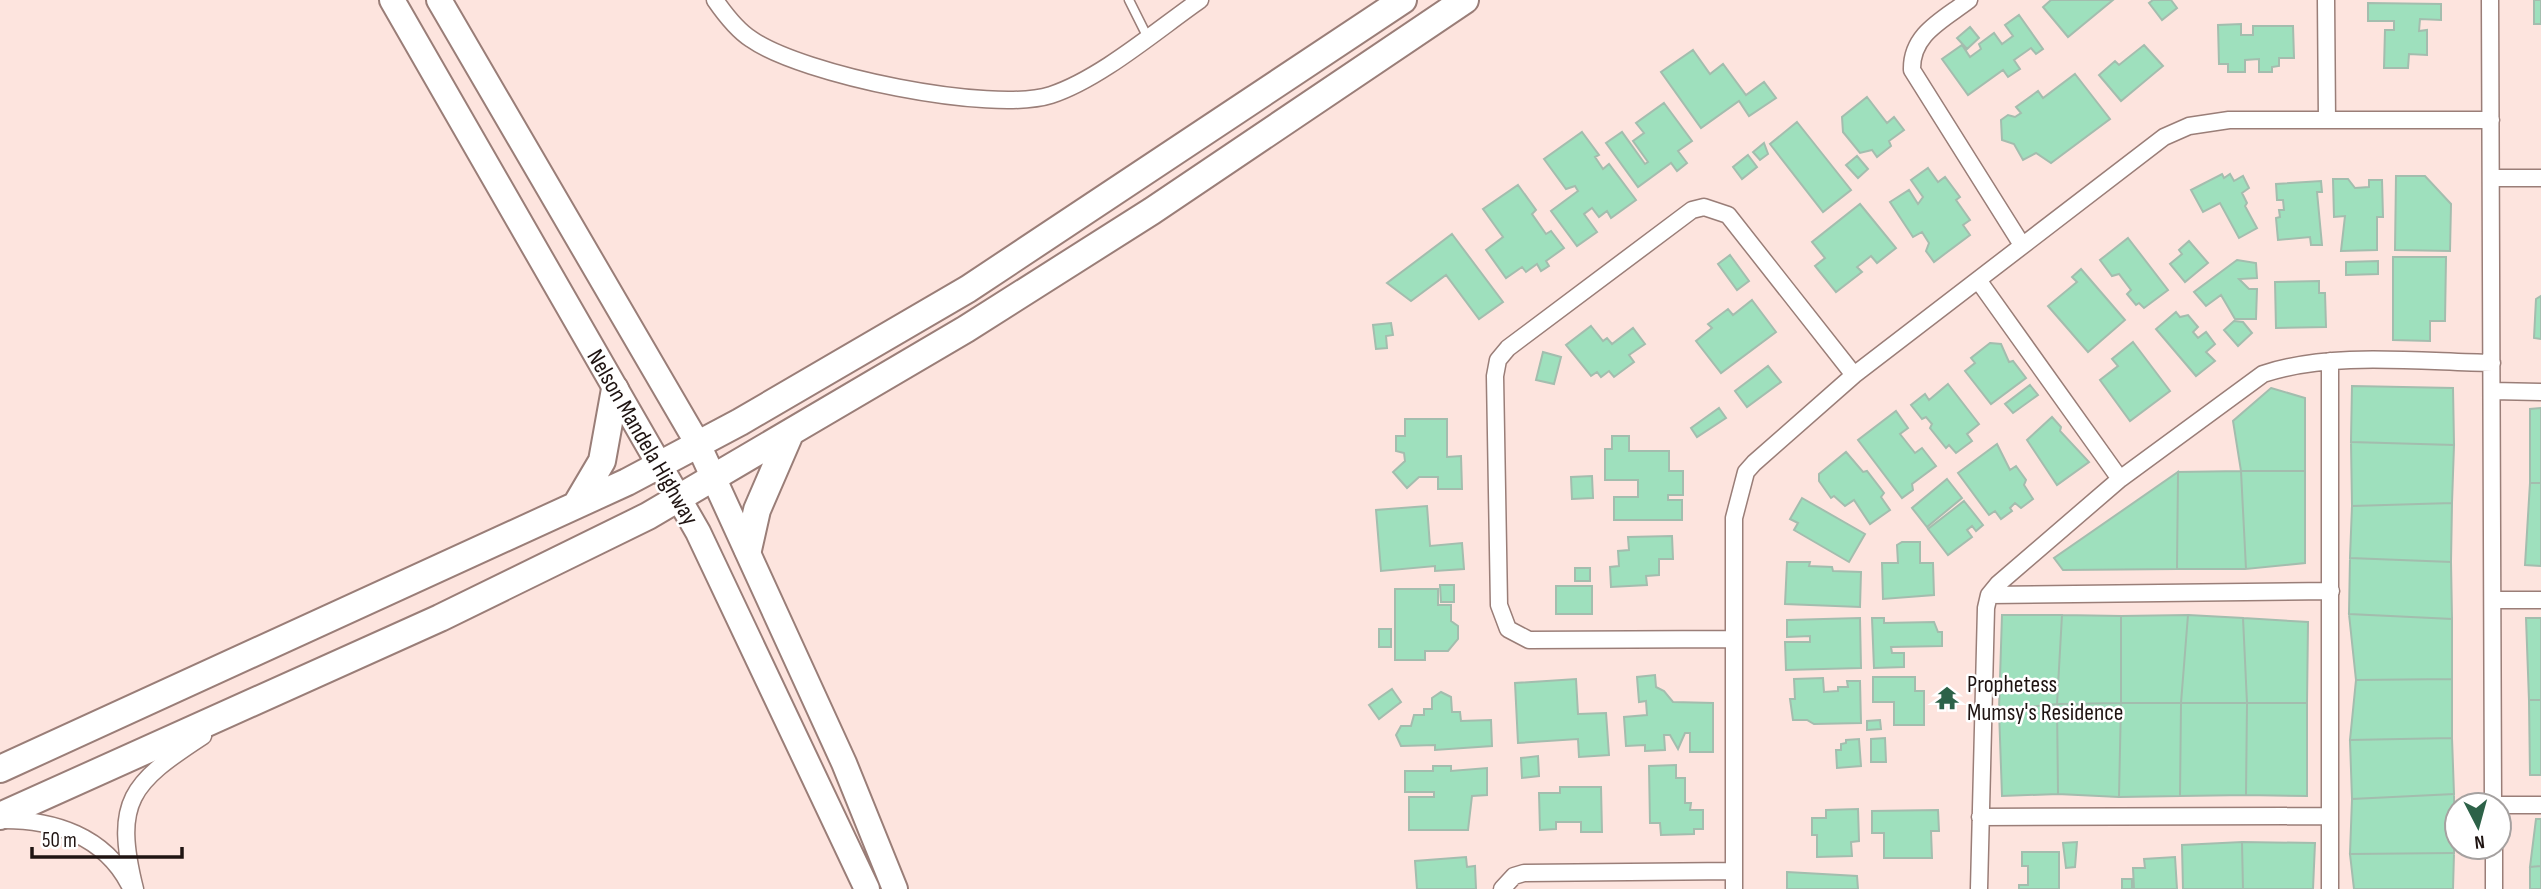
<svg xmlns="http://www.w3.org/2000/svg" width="2541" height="889" font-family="'Sofia Sans Condensed',sans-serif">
	<rect width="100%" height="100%" fill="#fde4de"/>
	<path fill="#9ee0bd" stroke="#a3bdae" stroke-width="2" d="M2051,0H2113L2068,37L2043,7Z
		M2153,0H2171L2177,8L2162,20L2149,3Z
		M2534,0H2541V24H2534Z
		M2368,3L2441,4V20L2420,19L2419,31L2427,30V55L2409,54L2408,68H2384L2385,30H2394V21H2368Z
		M2019,15L2043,49L2036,54L2031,48L2014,60L2020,69L2008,77L2003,70L1968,95L1942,59L1962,45L1970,57L1981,49L1979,44L1994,33L2002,44L2013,36L2005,25Z
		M2241,24V35H2253V26H2293L2294,58H2279V66L2272,67V72H2259V59L2245,60V72H2228V64H2219L2218,25Z
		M1970,27L1979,38L1967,49L1957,38Z
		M2144,45L2163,66L2121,101L2099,75L2115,61L2119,65Z
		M1693,50L1710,74L1723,64L1746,95L1764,82L1776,98L1749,116L1739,101L1701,128L1661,72Z
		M2075,74L2110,119L2051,163L2036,153L2023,160L2014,144L2002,140L2001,120L2008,115L2015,117L2021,113L2016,107L2038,91L2043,98Z
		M1867,97L1887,123L1894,117L1904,130L1889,141L1891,146L1877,157L1872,150L1860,153L1843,132L1842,117Z
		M1664,103L1692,141L1678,151L1687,163L1677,171L1671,163L1638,187L1606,143L1622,132L1645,164L1648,162L1633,141L1644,133L1636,123Z
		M1797,122L1851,190L1823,212L1770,144Z
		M1582,132L1599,155L1595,157L1603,169L1609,164L1636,200L1611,218L1607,211L1599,217L1592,208L1584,214L1597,232L1577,246L1551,211L1578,191L1575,186L1566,189L1544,159Z
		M1764,143L1768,154L1760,160L1753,152Z
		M1748,155L1757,167L1742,179L1733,167Z
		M1857,156L1868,169L1858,178L1846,165Z
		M1928,168L1938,182L1945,177L1960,197L1956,200L1970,220L1963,225L1970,235L1934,262L1926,251L1929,243L1922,232L1913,237L1890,202L1909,190L1918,204L1923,197L1911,180Z
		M2222,174L2224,178L2230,174L2234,181L2243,176L2249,188L2242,193L2247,203L2245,206L2257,228L2239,238L2220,203L2203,212L2191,190Z
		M2396,176H2425L2451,204L2450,251L2395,250Z
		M2333,179H2348L2355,188L2369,187V180H2382L2383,217H2377V250L2341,251L2345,216L2334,217Z
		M2321,181L2322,192H2317L2322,245H2311L2310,237L2278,240L2276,218L2280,217L2279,210H2284L2283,200H2277L2276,184Z
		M1518,185L1536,210L1532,214L1546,234L1551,231L1564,248L1546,261L1549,266L1541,271L1537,264L1526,272L1522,267L1506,278L1486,250L1503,237L1483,209Z
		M1860,204L1896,248L1877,263L1871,256L1857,267L1862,272L1836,292L1815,266L1825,258L1812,242Z
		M1452,234L1503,302L1479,319L1446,275L1411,301L1387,283Z
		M2128,238L2168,290L2144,308L2139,303L2136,305L2127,294L2131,290L2119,274L2112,276L2100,260Z
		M2189,241L2208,263L2185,282L2170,264L2182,254L2179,250Z
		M1730,255L1749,281L1737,290L1718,264Z
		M2393,257H2446L2445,321H2430V341L2393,340Z
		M2237,260L2256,263L2257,278L2239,279L2249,289H2257L2256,319H2235L2221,295L2206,306L2194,292Z
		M2378,261V274L2346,275V262Z
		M2081,269L2125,320L2088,352L2048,306L2077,282L2072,277Z
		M2319,281V293H2325L2326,327L2276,328L2275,282Z
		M2541,296V339L2534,338L2536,299Z
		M1752,300L1776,332L1721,373L1696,341L1712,328L1708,324L1728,309L1733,315Z
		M2176,312L2180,317L2188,315L2198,327L2193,332L2198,338L2206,332L2215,344L2206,352L2215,361L2196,376L2156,329Z
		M2234,321L2243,322L2252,333L2238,346L2224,330Z
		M1391,323L1393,335L1386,336L1387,348L1376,349L1373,325Z
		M1591,326L1603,341L1607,338L1612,344L1633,328L1645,344L1629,355L1634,362L1614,377L1609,371L1601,377L1597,372L1591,376L1566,345Z
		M2133,342L2170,391L2130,421L2100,380L2118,366L2112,359Z
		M1990,343L2001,344L2009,362L2013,361L2026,378L1991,404L1965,371L1975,363L1971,358Z
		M1543,352L1561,357L1554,384L1536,380Z
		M1768,366L1781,382L1747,407L1735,391Z
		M1948,384L1979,424L1967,434L1972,441L1956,453L1949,445L1946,448L1930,428L1932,424L1926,417L1922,419L1911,405L1925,394L1929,400Z
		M2030,385L2038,395L2013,413L2005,404Z
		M2352,386L2453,388L2454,445L2351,442Z
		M2271,388L2305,398V471H2241L2233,421Z
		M1719,408L1726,418L1697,437L1691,428Z
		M2541,408V483H2530V409Z
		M1896,411L1908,428L1900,434L1915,453L1922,448L1936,466L1912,484L1913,490L1902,498L1858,440Z
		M2052,417L2061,427L2060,431L2089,462L2057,485L2027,440Z
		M1405,419H1447V457L1461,456L1462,489H1438V477H1419L1407,488L1393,472L1405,461L1404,453L1396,451V436H1405Z
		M1612,436H1629V451H1669V471H1683V495H1668V500H1682V520H1614V497H1638V480H1605V449H1612Z
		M2351,442L2454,445L2452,503L2352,506Z
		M1997,444L2010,470L2016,466L2026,480L2024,485L2033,499L2021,508L2015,503L2010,508L2012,511L2001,519L1995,511L1989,515L1958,473Z
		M1846,452L1863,472L1867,471L1884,493L1881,497L1890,510L1870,524L1854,500L1845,506L1834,496L1831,498L1819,481V474Z
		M2241,471H2305V563L2246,569Z
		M2241,471L2246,569H2177L2178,472Z
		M2178,472L2177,569L2063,570L2054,558Z
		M1592,476L1593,498L1572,499L1571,477Z
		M1947,479L1962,498L1927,527L1912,508Z
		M2530,483H2541V566L2525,565Z
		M1802,498L1865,534L1849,562L1794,530L1798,523L1790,519Z
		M1964,501L1983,525L1976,531L1972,526L1967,530L1972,537L1948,555L1928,529Z
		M2452,503L2451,562L2350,558L2352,506Z
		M1427,506L1430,546L1462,543L1464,569L1435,571V566L1381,571L1376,510Z
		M1672,536L1673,559H1659V575L1646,576L1647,585L1611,587L1610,567L1619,566L1618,551L1629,550L1628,537Z
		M1902,542H1920V563H1933L1934,595L1883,599L1882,563H1898L1897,545Z
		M2350,558L2451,562L2452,619L2349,614Z
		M1787,562H1810L1809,566L1832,567L1833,571L1861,572L1860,607L1785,604Z
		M1575,568H1590V581H1575Z
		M1440,585H1454V602H1441Z
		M1556,586H1592V614H1556Z
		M1395,589H1438V605H1451V621L1458,626V639L1448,651H1425V660H1395Z
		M2349,614L2452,619V679L2356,680Z
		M2002,615H2062L2057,704L1999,710Z
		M2062,615L2121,616V703L2057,704Z
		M2188,615L2243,618L2247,703H2181Z
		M2188,615L2181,703H2121V616Z
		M1860,618L1861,668L1786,670L1785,642H1810V636L1787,637V620Z
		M1872,618H1884V623L1934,622L1938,632H1942V646L1891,647L1892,653H1904V667L1874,668Z
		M2243,618L2308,622L2307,703H2247Z
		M2526,618H2541V700H2529Z
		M1379,629H1391V647H1379Z
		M1655,675L1656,687L1664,691L1673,702L1713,703V752H1690V733H1685L1678,749L1670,735H1664L1665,750L1645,751V745L1626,746L1624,717L1647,715L1646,701L1639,702L1637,677Z
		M1873,677H1915V691H1924V725H1894V702H1873Z
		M1823,678L1824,692L1838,691V687H1848L1847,681H1860L1861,723L1814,724L1807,720H1793L1790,699H1795L1794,679Z
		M1576,679L1578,714L1606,713L1609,755L1579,757L1578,739L1518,743L1515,683Z
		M2452,679V738L2350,740L2356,680Z
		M1392,689L1401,702L1379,719L1369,705Z
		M1441,692L1451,697L1452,712H1460L1461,721L1491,720L1492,746L1435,750V745L1401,746L1396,735L1401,726H1411L1414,715H1424V709H1432V698Z
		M2529,700H2541V775H2530Z
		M2121,703L2119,797L2058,794L2057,704Z
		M2121,703H2181L2180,796L2119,797Z
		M2181,703H2247L2246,795L2180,796Z
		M2247,703H2307V796L2246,795Z
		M2057,704L2058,794L2002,796L1999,710Z
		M1880,720L1881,729L1867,730V721Z
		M1885,738L1886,762H1871V739Z
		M2452,738L2454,794L2352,799L2350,740Z
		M1859,739L1861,766L1837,768L1836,750H1841V744L1846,743V740Z
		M1538,756L1539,776L1522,778L1521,758Z
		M1676,765V778H1685V803H1691L1690,810H1703V829H1694V834L1661,835L1660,823H1650L1649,766Z
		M1433,766H1451V771L1487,768V795L1472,796L1468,830H1409V797H1434V792H1405V771H1433Z
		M1560,787H1601L1602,832H1581V822H1556V829L1540,830L1539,793H1560Z
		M2454,794V853L2350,854L2352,799Z
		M1858,809L1859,841L1851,842L1852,856L1817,857V835H1812V818H1826V810Z
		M1938,810L1939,831H1931L1932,858H1884V833H1872V811Z
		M2536,819H2541V866L2530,867Z
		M2077,842L2075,867L2066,868L2063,843Z
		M2242,842L2315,843L2313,889H2243Z
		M2242,842L2243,889H2183L2182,845Z
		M2022,852H2059V889H2019V885H2028V866H2022Z
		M2454,853L2453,889H2354L2350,854Z
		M1466,857L1467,867L1475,866L1476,889H1417L1415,861Z
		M2175,857L2177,889H2134L2133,868H2145L2144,859Z
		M2541,866V889H2530V867Z
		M1787,872L1857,876L1858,889H1787Z
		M2122,879H2132V889H2122Z"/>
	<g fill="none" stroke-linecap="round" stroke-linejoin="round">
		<g stroke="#9a7e78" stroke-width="11">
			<path id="service" d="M1129,0L1147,36"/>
		</g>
		<g stroke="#9a7e78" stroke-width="19">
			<path id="minor" d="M715,0C724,13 737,30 751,39C802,75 992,114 1051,95C1100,79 1157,30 1200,0
				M1969,0C1943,20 1911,34 1912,70L2022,245
				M2326,0L2327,120
				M2490,0L2493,805
				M2492,178H2541
				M1978,280L2120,479
				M2330,361V889
				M2492,391L2541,392
				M1989,595L2331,591
				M2493,600H2541
				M1734,639L1529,640L1508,629L1499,605L1495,376L1498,360L1508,348L1692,210L1704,207L1728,215L1854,375
				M2493,805H2541
				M1980,817L2330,816
				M4,820C54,820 104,836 129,884
				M2494,847V889
				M135,889C113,801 131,783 203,736
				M1502,889L1514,876L1524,873L1734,871
				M1734,889V518L1746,472L1754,463L1854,375L2164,137L2189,126L2229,120H2491
				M1979,889L1986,608L1989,595L1998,584L2120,479L2263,374C2332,351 2419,362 2492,363"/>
		</g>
		<g stroke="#9a7e78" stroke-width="28">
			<path id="primary" d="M392,0L698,532L867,889
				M439,0L698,444L844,763L895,889"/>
		</g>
		<g stroke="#9a7e78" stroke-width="30">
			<path id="trunk" d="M576,505L602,461L615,389
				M748,550L757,510L789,436
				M0,769L627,482L740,422L968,289L1403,0
				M0,816L440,618L648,516L966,329L1152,211L1465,0"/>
		</g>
		<use href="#service" stroke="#fff" stroke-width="8"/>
		<use href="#minor" stroke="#fff" stroke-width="16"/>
		<use href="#primary" stroke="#fff" stroke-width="24"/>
		<use href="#trunk" stroke="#fff" stroke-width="26"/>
	</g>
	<defs>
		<g id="temple-bare" transform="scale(1.89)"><path d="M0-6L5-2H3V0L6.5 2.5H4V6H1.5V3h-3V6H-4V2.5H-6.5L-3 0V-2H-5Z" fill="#2d6248" stroke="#fff" stroke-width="2.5" paint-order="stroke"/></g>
	</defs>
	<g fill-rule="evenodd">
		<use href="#temple-bare" x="1947" y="698"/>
	</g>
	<g text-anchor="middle" stroke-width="5" stroke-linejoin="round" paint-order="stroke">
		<g font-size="24" fill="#1f1412" stroke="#fff">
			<text transform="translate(643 437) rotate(60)" y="8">Nelson Mandela Highway</text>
		</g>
		<g font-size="24" fill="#1f1412" stroke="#fff" text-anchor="start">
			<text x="1967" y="692">Prophetess<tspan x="1967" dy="28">Mumsy's Residence</tspan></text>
		</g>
	</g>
	<g transform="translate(2478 826) rotate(174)"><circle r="33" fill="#ffffff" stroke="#a5a1a0" stroke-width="2"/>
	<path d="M0-5L12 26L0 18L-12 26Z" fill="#2d6248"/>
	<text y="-10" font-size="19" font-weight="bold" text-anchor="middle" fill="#1f1412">N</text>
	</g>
	<path d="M32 847v10h150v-10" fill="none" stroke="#1f1412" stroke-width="3.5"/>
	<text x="42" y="847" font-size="21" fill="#1f1412" stroke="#ffffff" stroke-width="5" paint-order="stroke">50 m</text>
</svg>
